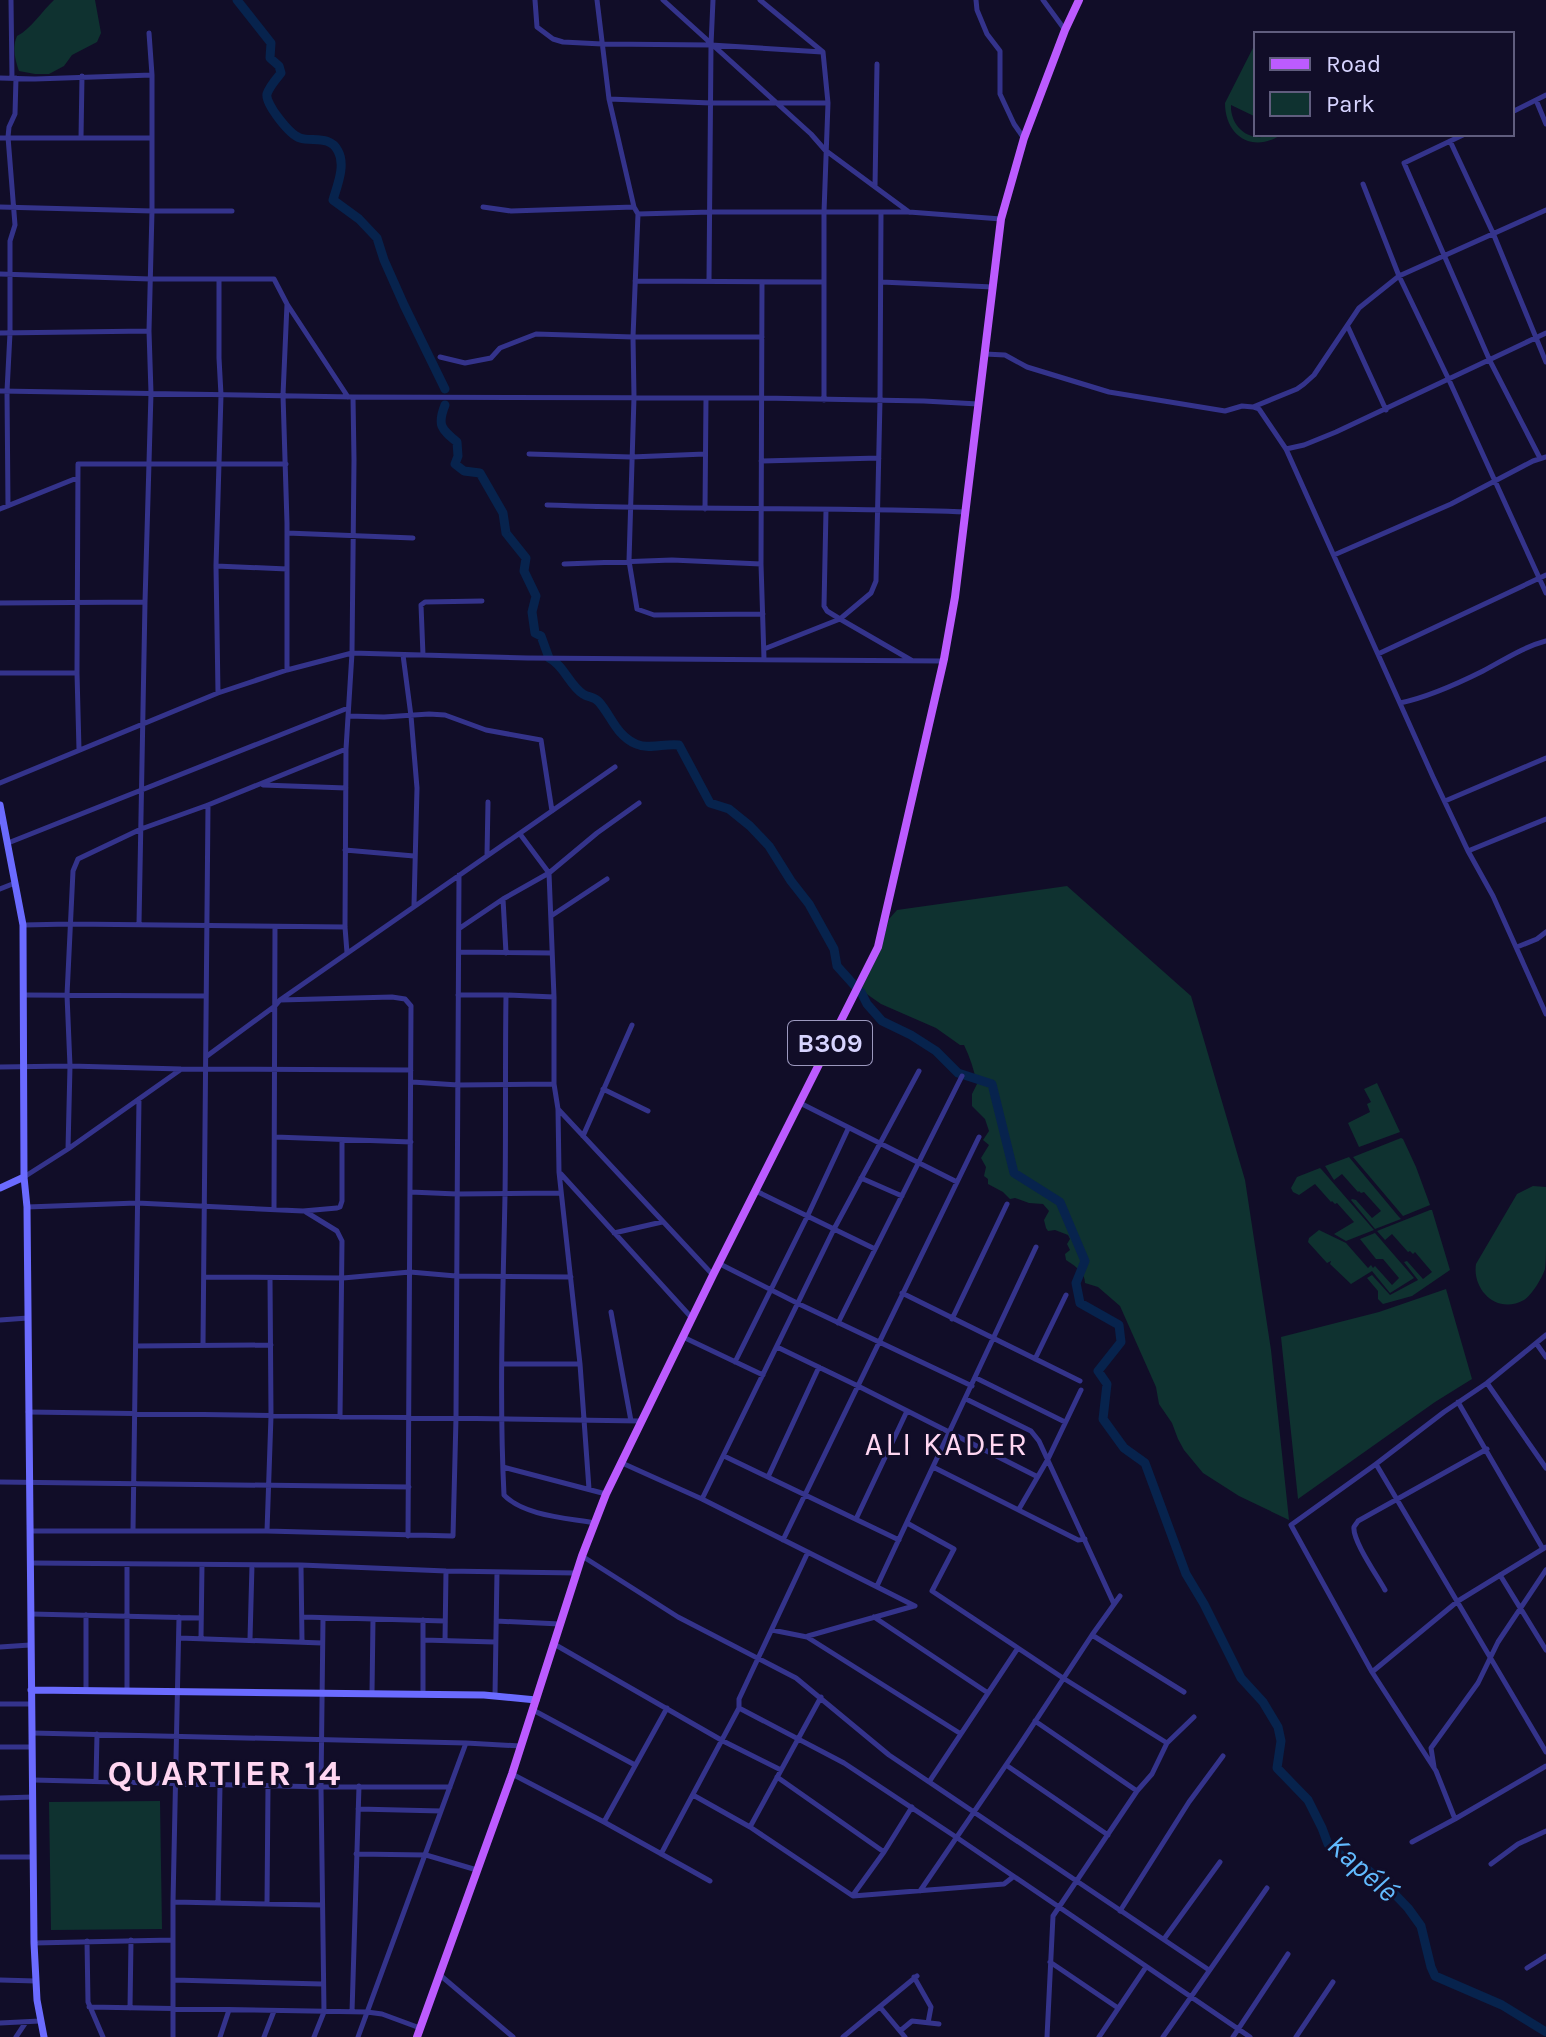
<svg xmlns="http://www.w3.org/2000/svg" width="1546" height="2037" font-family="Karla,sans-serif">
	<rect width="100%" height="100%" fill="#110d28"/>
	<path fill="#0f3230" d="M54,0H95L101,33L97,42L72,55L64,66L49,74H35L19,71C15,60 12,47 17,36C31,29 42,11 54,0Z
		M1256,42V117L1231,105C1230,122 1243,139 1263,137C1270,136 1275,134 1282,134C1254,154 1225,137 1225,103Z
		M1067,886L1191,996L1245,1180L1271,1350L1289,1520L1239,1496L1203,1473L1184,1450L1178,1439L1172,1423L1159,1404L1156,1387L1120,1306L1098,1287L1085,1283C1085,1272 1075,1266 1066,1260L1065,1254L1070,1250L1067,1244L1070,1239L1068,1235L1055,1230L1048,1231L1046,1228L1044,1220L1049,1211L1043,1204L1029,1203L1015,1198L1010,1199L1003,1192L988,1184V1179L984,1176L986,1167L981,1158L989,1145L983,1140L989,1131L985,1119L972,1106V1094L977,1084C974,1070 970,1057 964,1045H960L936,1028L881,1004L861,990L880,950L889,919L897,910Z
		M1377,1083L1400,1132L1359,1147L1348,1123L1370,1112L1367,1104L1371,1102L1364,1089Z
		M1401,1138L1403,1139L1416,1167L1430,1205L1403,1216L1353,1157Z
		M1349,1157L1399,1217L1401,1219L1375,1229L1351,1200L1352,1199L1356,1200L1372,1218L1381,1211L1364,1192L1361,1193L1359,1191L1358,1192L1342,1174L1334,1180L1325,1166Z
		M1320,1168L1322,1170L1374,1230L1346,1241L1334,1234L1354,1222L1337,1203L1335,1204L1332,1201L1331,1202L1315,1184L1299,1195L1293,1192L1291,1188L1297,1177Z
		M1533,1186L1546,1187C1546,1206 1546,1225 1546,1244C1546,1251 1546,1262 1545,1269C1542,1278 1532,1295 1524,1300C1497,1315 1472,1290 1476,1264L1517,1194Z
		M1430,1210H1432L1450,1270L1412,1296L1383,1304L1378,1299V1291L1367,1278L1372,1275L1390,1295L1418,1280L1404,1262L1407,1261L1423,1279L1432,1272L1415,1252L1413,1254L1410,1251L1408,1252L1392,1234L1385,1240L1377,1231Z
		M1319,1230L1346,1243L1368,1268L1371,1265L1373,1268L1375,1266L1392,1285L1399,1278L1383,1259H1376L1360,1239L1375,1233L1414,1278L1390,1293L1372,1271L1351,1284L1330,1264L1331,1261L1327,1263L1308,1242L1309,1238Z
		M1446,1289L1472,1379L1435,1402L1298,1499L1281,1337L1379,1312Z
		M160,1801L162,1929L51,1930L49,1802Z"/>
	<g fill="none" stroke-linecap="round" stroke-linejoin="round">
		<path stroke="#07234d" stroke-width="9" d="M237,0L271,43L270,58L279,66L281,73C277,78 269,87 267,94C265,104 290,135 300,138C312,142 330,135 338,151C346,165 337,186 333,200L359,219L377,238L384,260L404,305L445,389
			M445,405C437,425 441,429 457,442L458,456L455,464L464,471L480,473L503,513L506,533L526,558L524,571L536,596L532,612L535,633L541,636L549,658C564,665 569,685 583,694C589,698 594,696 599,702C612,717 616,735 636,744C649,750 665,743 679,745L710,803L729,809L750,826L769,846L791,881L809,904L834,949L837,966L855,986
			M861,992L867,1004L882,1021L911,1035L936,1051L958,1073L992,1084L1014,1173L1060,1202L1085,1261L1076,1283L1080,1303L1119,1325L1121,1342L1098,1371L1107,1384L1103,1419L1124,1448L1145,1463L1186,1574L1204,1604L1241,1678L1263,1702L1278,1727L1281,1741L1277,1768L1308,1800L1322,1828L1328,1844L1342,1856L1368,1870L1385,1884L1408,1908L1421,1926L1431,1967L1435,1976L1502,2005L1546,2032"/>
		<path stroke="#34338b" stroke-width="5" d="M11,0L12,78
			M535,0L537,27L553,39L563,42L602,44L711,45L822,52
			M597,0L609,99L634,207L638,214L633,337L634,397L629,561L637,609L654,615L763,614
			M663,0L811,134L825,150L909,212
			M760,0L823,52L828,103L824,212V400
			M976,0L977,10L987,34L1000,51V94L1014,124L1023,137
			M1043,0L1065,30
			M0,78L35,79L152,75
			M609,99L711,103H828
			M1536,100L1546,124
			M1512,112L1546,95
			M1465,134L1404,163L1490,361L1540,458
			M0,138H152
			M81,138L82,76
			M1450,141L1493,233L1546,362
			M1363,184L1399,276L1449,380L1546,593
			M875,187L877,64
			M0,207L152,211H232
			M483,207L511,211L634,207
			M638,214L711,212H909L1001,219
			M0,274L150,279H274L287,304L348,397
			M635,281L823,282
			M709,281L711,45L713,0
			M881,282L993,287
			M762,283L761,564L764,659
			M287,304L283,395L287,523V670
			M1348,327L1386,410
			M0,333L149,331
			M985,354L1005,355L1027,367L1109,392L1225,411L1242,406L1253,407L1297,389L1304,384L1314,375L1359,308L1399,276L1546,210
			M440,357L465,363L491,358L500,348L536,334L633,337H762
			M0,391L353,397L762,398L924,401L978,404
			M1253,407L1259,409L1286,449L1433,777L1468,851L1493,896L1546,1014
			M1286,449L1304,445L1336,432L1546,333
			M529,454L631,457L705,454
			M761,461L879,458
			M547,505C687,510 826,507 966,512
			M8,506L7,391L10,333V241L15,225L8,137L9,127L15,114L16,78
			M0,509L77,478
			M705,509L706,398
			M826,510L824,606L827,611L840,619L871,593L876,581L880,400L881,213
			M287,533L413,538
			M1334,555L1451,504L1533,461L1546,457
			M564,564L672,560L761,564
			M216,566L287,569
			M0,603L145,602
			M764,649L840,619L911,660
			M1378,654L1546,575
			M403,655L411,716L417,788L414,905
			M423,655L421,605L425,602L482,601
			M0,673H77
			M218,693L216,566L221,395L219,358V279
			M1400,703C1429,697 1457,684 1483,671C1504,660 1523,647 1546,641
			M348,716L384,717L429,714L445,715L486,730L541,740L552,811
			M79,750L77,673L78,464H286
			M0,783L218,693L287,670L352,653L527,658L943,661
			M263,785L346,788
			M1445,801L1546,758
			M520,834L549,873L554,997V1084L558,1109L559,1172L580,1364L589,1489
			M8,843L348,708
			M345,850L414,856
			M1468,851L1546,819
			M487,855L488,802
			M0,889L15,883
			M503,899L506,953
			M551,916L607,879
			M139,924L145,602L151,393L149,331L152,211V75L149,33
			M23,925L70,924L345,927
			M460,928L503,899L549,873L597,833L639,803
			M1517,947L1537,939L1546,932
			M459,952L552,953
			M347,953L345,927L346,749L352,653L354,460L353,397
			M23,995L206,996
			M458,995H506L554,997
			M506,995C505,1062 506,1129 505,1196C503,1296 499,1396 504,1495C524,1516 568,1518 595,1523
			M280,1000L392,997L405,999L411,1006L408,1536
			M207,1056L275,1006L280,1000L615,767
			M0,1067L70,1066L181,1069L411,1070
			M412,1082L458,1085L554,1084
			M603,1089L648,1111
			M800,1103L957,1182
			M558,1109L712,1274
			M583,1136L632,1025
			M275,1137L411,1142
			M68,1149L70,1066L67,995L73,871L78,859L141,829L208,805L346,749
			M561,1174L691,1317
			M24,1177L68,1149L180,1070
			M861,1178L902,1196
			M756,1191L875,1249
			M410,1192L457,1194L561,1193
			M27,1207L137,1203L303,1211L337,1208L340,1207L342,1201V1140
			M274,1209L275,927
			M306,1212L337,1231L342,1241L340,1417
			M614,1233L662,1222
			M720,1264L799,1304L972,1386
			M204,1277L343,1278L410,1272L456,1276L571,1277
			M902,1293L1080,1381
			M611,1312L631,1421
			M952,1319L1007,1204
			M0,1320L28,1318
			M838,1323L962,1076
			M683,1337L763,1375
			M1536,1343L1546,1357
			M203,1345L208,805
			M136,1346L271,1345
			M777,1347L858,1386L1036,1476
			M1035,1359L1066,1295
			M735,1362L807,1217L848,1129
			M503,1364H580
			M976,1378L1065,1422
			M1487,1383L1546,1468
			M966,1399L1031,1431L1039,1441L1114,1604
			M1458,1402L1543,1549
			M28,1412L640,1421
			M724,1456L899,1540
			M622,1463L702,1499L915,1606
			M1376,1464L1546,1752
			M503,1467L606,1494
			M933,1467L1078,1540L1085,1539
			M768,1477L819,1367
			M0,1482L409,1487
			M702,1499L834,1229L919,1071
			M1019,1509L1048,1459L1081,1390
			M856,1519L907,1411
			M907,1523L954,1549L932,1591L1063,1678L1167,1743
			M30,1531H267L453,1536L456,1418L459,875
			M133,1531L139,1099
			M267,1531L271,1416L270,1278
			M783,1540L979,1137
			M582,1556L678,1617L796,1678L889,1755L1209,1970
			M31,1563L301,1565L446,1571L577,1573
			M301,1566L302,1641
			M1500,1575L1546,1650
			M877,1586L1036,1247
			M1385,1590C1378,1577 1352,1540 1354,1527C1355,1525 1357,1523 1358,1521L1487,1449
			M31,1614L201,1618
			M303,1617L445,1621
			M874,1617L988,1693
			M496,1621L560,1624
			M772,1630L807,1637L961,1734
			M1092,1635L1184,1692
			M808,1636L914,1606
			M179,1638L322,1643
			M201,1638L202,1565
			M250,1639L252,1565
			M423,1640L495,1642
			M445,1640L446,1571
			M554,1644L723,1741L781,1770
			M0,1647L30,1645
			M1372,1672L1458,1601L1546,1547
			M86,1690V1615
			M127,1690V1564
			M372,1693L373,1619
			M423,1694V1620
			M495,1695L497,1572
			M0,1704H32
			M739,1708L844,1763L956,1837L1250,2037
			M533,1710L635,1765
			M1035,1721L1137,1791
			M32,1733L466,1743L520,1746
			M0,1747H32
			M1006,1765L1108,1835
			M1434,1767L1431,1748L1478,1683L1498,1642L1546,1570
			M512,1774L604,1822L710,1881
			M777,1777L884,1852
			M33,1780L321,1787H450
			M96,1781L97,1734
			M929,1782L1018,1648
			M693,1795L750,1827L853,1896L1004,1884L1013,1877
			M0,1798L33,1797
			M358,1809L441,1811
			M1455,1819L1436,1771L1372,1672L1291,1525L1376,1464L1444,1412L1487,1383L1546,1335
			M604,1822L667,1708
			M750,1827L821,1697
			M1412,1842L1455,1819L1546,1766
			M356,1854L426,1855L477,1870
			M661,1854L739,1708V1699L808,1552
			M0,1857H33
			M1491,1864L1518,1844L1546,1831
			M920,1891L1021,1743L1092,1635L1120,1596
			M853,1895L884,1852L912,1807
			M173,1902L322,1905
			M218,1903L220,1785
			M267,1904L268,1786
			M1120,1911L1189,1802L1223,1756
			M1164,1939L1220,1862
			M87,1941L88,2002L103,2037
			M34,1943L172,1940
			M1050,1962L1118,2008
			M1527,1968L1546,1956
			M440,1975L513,2037
			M914,1977L931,2007L928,2023
			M0,1980L36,1981
			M174,1980L322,1984
			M89,2007L367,2012L382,2014L420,2028
			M880,2007L905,2037
			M130,2008L131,1940
			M352,2012L359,1786
			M0,2023L40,2021
			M900,2031L912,2021L939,2024
			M16,2037L26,2022
			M173,2037V1902L179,1617
			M220,2037L229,2010
			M264,2037L274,2011
			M314,2037L324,2012L321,1787L323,1619
			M358,2037L466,1743
			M843,2037L917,1976
			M1047,2037L1053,1916L1137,1791L1152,1774L1167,1743L1194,1717
			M1099,2037L1146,1967
			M1163,2037L1267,1888
			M1233,2037L1288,1954
			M1296,2037L1333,1982"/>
		<path stroke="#6b6bff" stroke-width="7" d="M0,805L23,925L24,1177L27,1207L34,1943L37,2000L44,2037
			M0,1188L24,1177
			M31,1690L484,1695L536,1700"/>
		<path stroke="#bc5bff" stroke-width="8" d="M417,2037L512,1774L582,1556L606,1494L713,1275L878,947L944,659L955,597L1001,219L1024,138L1065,30L1079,0"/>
	</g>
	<g text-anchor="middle" stroke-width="6" stroke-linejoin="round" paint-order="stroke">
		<rect fill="#110d28" stroke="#9c98be" stroke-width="2" x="788" y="1021" width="84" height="44" rx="6"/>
		<g font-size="26" font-weight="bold" fill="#d7d4ff">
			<text x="830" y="1052">B309</text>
		</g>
		<g font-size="30" font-style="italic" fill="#62bbff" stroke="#110d28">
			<text transform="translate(1363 1868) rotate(42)" y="10">Kapélé</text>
		</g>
		<g font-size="32" letter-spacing="2" fill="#ffd6f1" stroke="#110d28">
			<text x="947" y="1455">ALI KADER</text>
		</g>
		<g font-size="36" font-weight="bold" letter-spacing="2" fill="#ffd6f1" stroke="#110d28">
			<text x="225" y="1785">QUARTIER 14</text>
		</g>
	</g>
	<rect x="1254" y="32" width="260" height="104" fill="#110d28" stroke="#605d7e" stroke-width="2"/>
	<rect x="1270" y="58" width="40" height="12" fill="#bc5bff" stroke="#605d7e" stroke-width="2"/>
	<text x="1326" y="72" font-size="24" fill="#d7d4ff">Road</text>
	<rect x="1270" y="92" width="40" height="24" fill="#0f3230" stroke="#605d7e" stroke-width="2"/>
	<text x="1326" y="112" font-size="24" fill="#d7d4ff">Park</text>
</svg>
